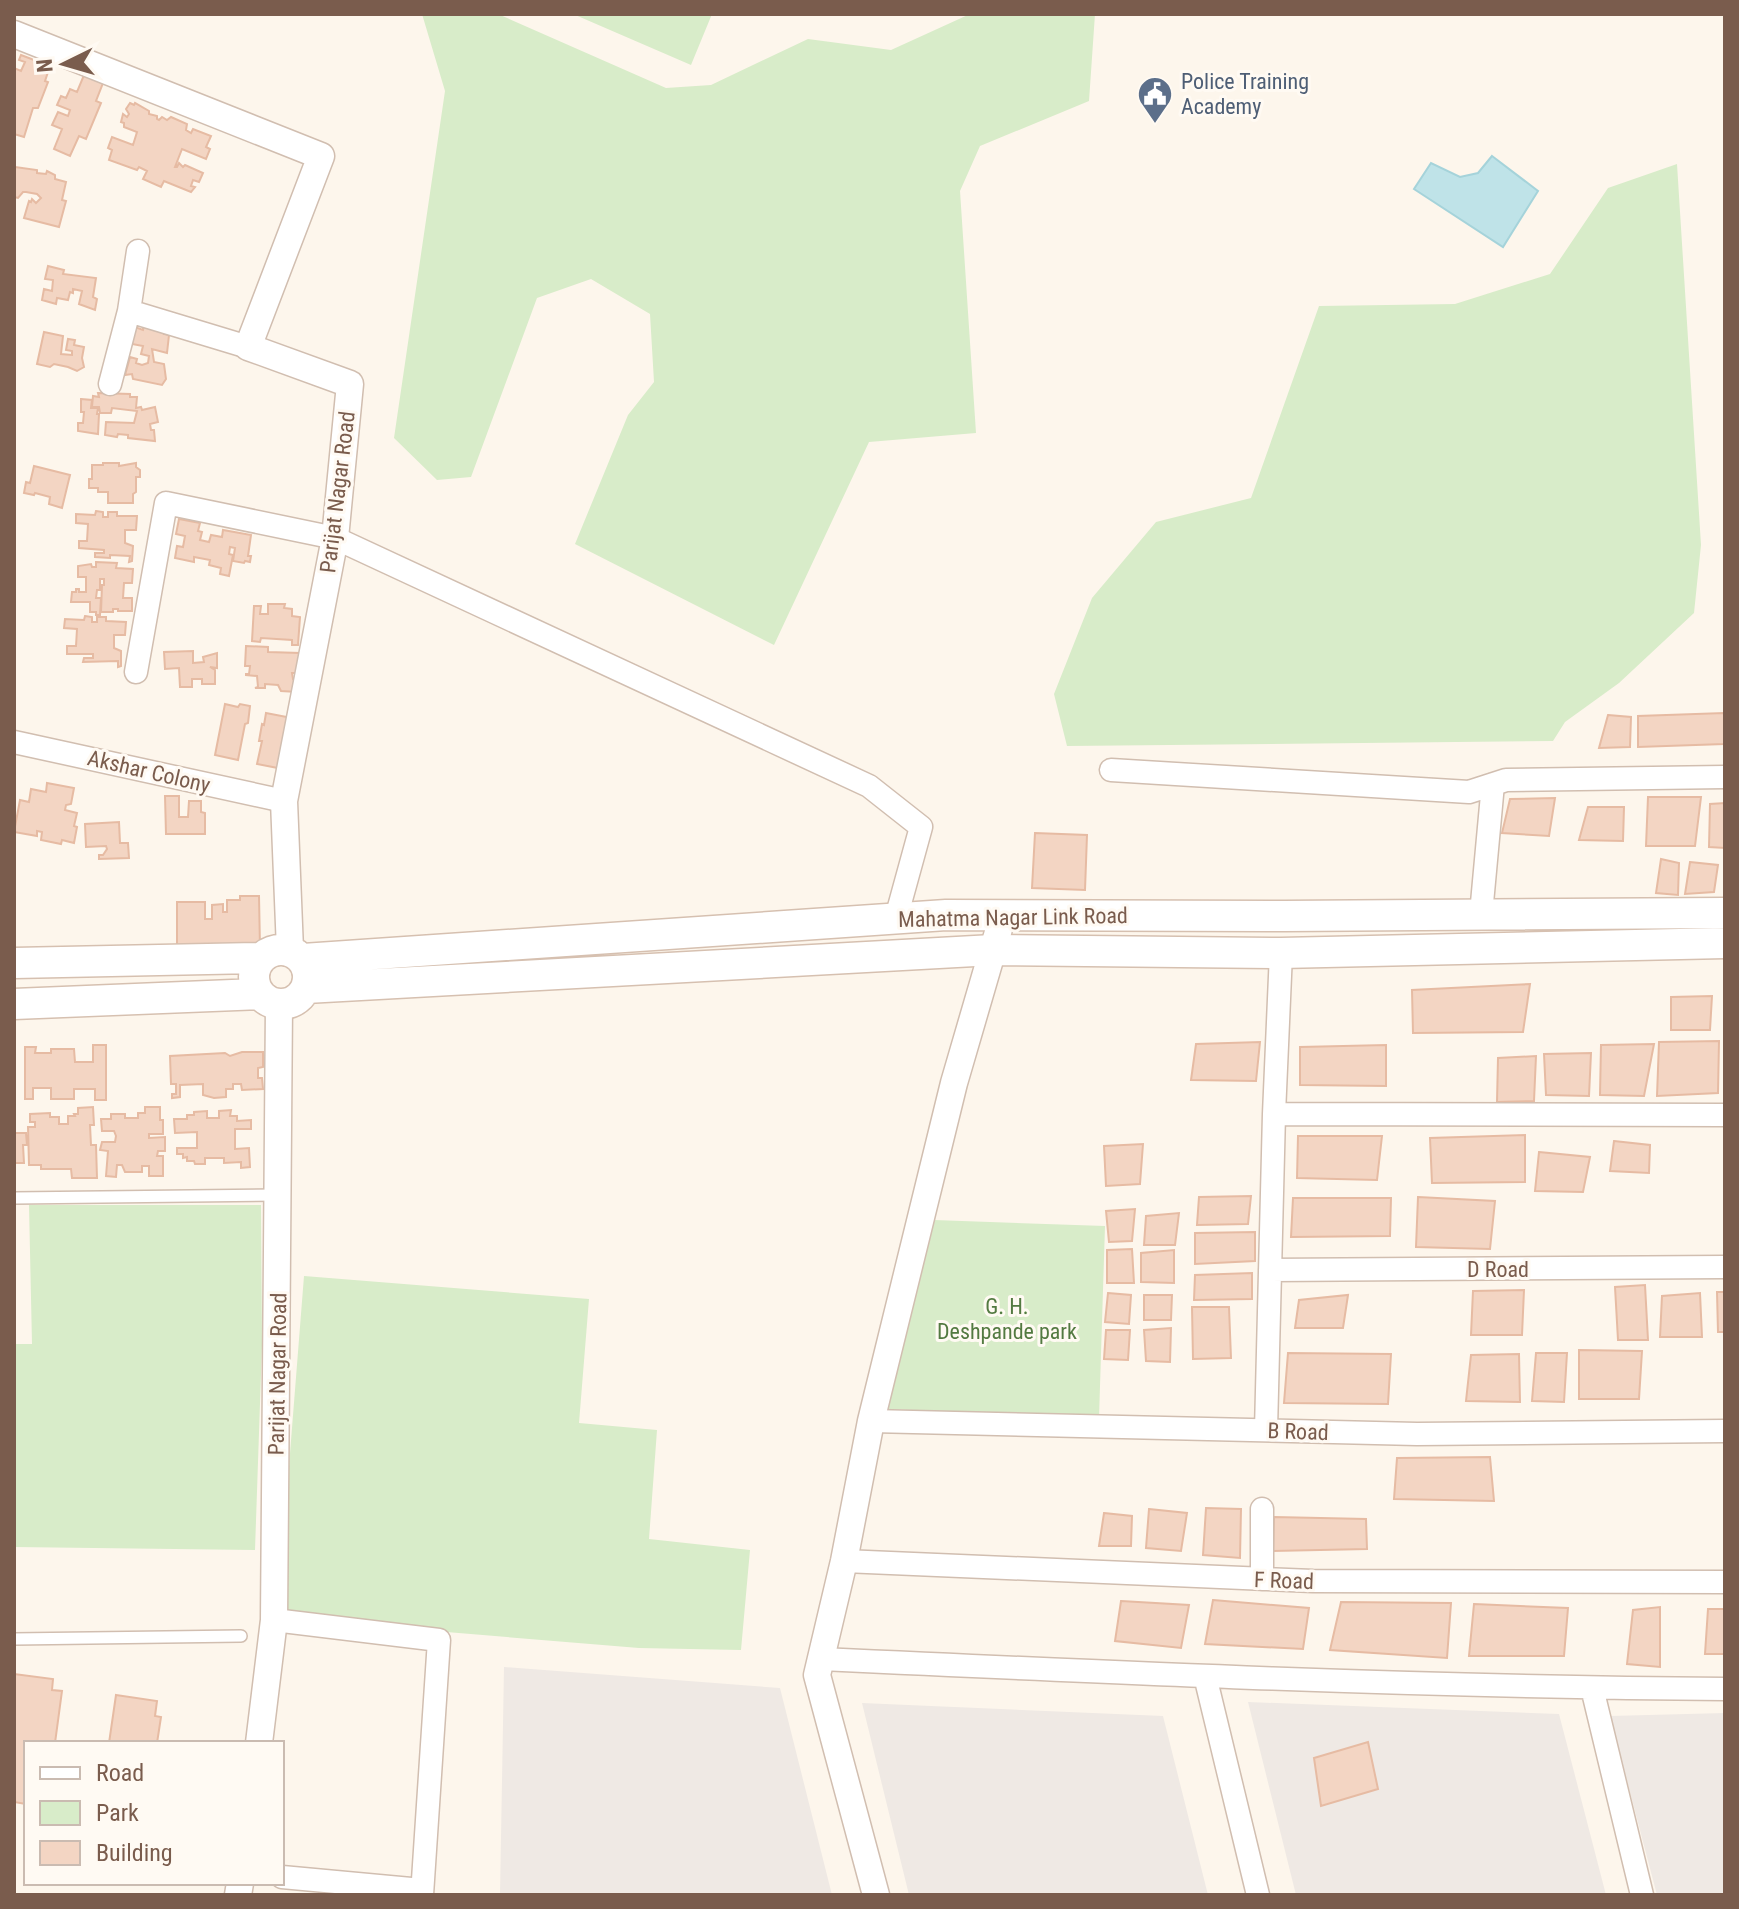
<svg xmlns="http://www.w3.org/2000/svg" width="1739" height="1909" font-family="'Roboto Condensed',sans-serif">
	<rect width="100%" height="100%" fill="#fdf6ec"/>
	<path fill="#efe9e4" d="M504,1667L780,1688L832,1895H500Z
		M1248,1702L1559,1714L1606,1895H1296Z
		M862,1703L1163,1716L1208,1895H909Z
		M1725,1713V1895H1657L1610,1716Z"/>
	<path fill="#d8ecc9" d="M422,14H498L666,88L711,85L808,39L891,50L970,14H1095L1089,101L980,146L960,191L976,433L869,442L774,645L575,544L628,415L654,382L650,314L591,279L537,298L471,477L437,480L394,438L445,91Z
		M573,14H712L691,65Z
		M1677,164L1701,545L1694,613L1619,683L1565,722L1553,741L1067,746L1054,694L1092,598L1156,522L1251,498L1319,306L1455,304L1550,274L1608,188Z
		M29,1205H261L262,1345L255,1550L14,1547V1344H32Z
		M934,1220L1105,1226L1099,1418L887,1409Z
		M304,1276L589,1299L579,1423L657,1430L649,1539L750,1550L741,1650L639,1648L277,1618Z"/>
	<path fill="#bfe3e8" stroke="#a5d3da" stroke-width="2" d="M1492,156L1538,191L1503,247L1414,189L1431,163L1460,177L1478,173Z"/>
	<path fill="#f3d5c3" stroke="#e6bba3" stroke-width="2" d="M21,55L50,66L45,81L48,82L38,108H33L24,137L14,134V68L21,71L25,62L19,60Z
		M84,75L103,83L96,101L101,103L86,139L79,136L70,156L54,149L62,129L52,125L58,112L68,116L70,110L57,105L61,96L66,98L70,89L77,92Z
		M130,103L134,105L135,103L149,111V114L157,116V119L159,120L162,117L167,120L171,117L187,124L186,130L191,133L193,129L211,136L206,147L210,149L206,159L182,149L175,167H177L179,163L183,167L185,165L203,173L199,182L193,180L191,186L195,187L191,192L164,181L161,187L143,179L147,171L139,167L137,170L109,160L112,150L108,148L112,137L133,145L137,132L124,127V123L121,122L123,114L127,117L129,114L126,109Z
		M15,167L37,170V173L46,174L47,171L55,175V179L66,182L62,200L66,201L59,227L24,218L29,201L31,202L32,199L36,203L41,198L37,194L26,192H23L18,198L14,197Z
		M48,266L64,270L63,274L96,278L93,297L97,299L95,310L79,304L82,291L73,289V293L70,292L68,300L57,298L56,304L42,300L44,289L52,291L53,280L45,279Z
		M144,326L165,330L164,334L169,335L167,353L152,349L154,362L164,364L166,379L162,385L133,379L132,374L125,375L130,357L137,359L136,363L142,365L148,363L149,356L141,354L143,346L132,344L135,327L143,330Z
		M44,332L63,336L61,354L72,355V351L66,350L68,339L75,340L74,345L84,347L82,358L84,367L77,371L68,367L54,364L50,367L37,364Z
		M98,393L130,394V397H137L136,408L141,407L142,410L155,407L158,422L150,424L151,430H154L155,441L128,438V435L118,434L117,437L105,435L106,422L134,423L137,411L112,408L111,413H100L99,407H92L93,396L99,397Z
		M81,399L92,400L91,408H98L97,414H99L98,434L78,431V423H83L84,412H81Z
		M103,463H119V466L136,463V467L140,470V477H136V492L133,494V503H108V492H98V488H89V479H92V465H103Z
		M34,466L70,475L62,508L49,504L50,497L35,493L34,495L24,493L26,482L30,483Z
		M96,511L103,512V517H108V512H117V516H137L136,530H125V543L133,546L132,561L129,562L130,556L110,555V558L95,557V553H104V550L79,548V541H87L88,524L76,523V514L95,515Z
		M179,519L200,523L198,531L202,532L200,540L209,542L211,535L222,537L223,530L251,535L248,556H251L250,562L245,561L244,563L233,561L235,548L230,547L229,554L233,555L229,576L220,574L221,568L209,565L210,560L194,557V562L175,558L177,546L183,547L185,536L176,534Z
		M96,562L117,563L116,568L133,569L132,583H124L123,598H132V611H118V609H113V612H101L102,585H104V579H100V590H97L96,598H101L100,615H96V612H90V602H71L72,592H76V589H79V592H86V577H78V566L91,564L92,567H96Z
		M268,604H285L284,608L292,609V616L300,617L298,645H292V640L261,638L260,642L252,641L254,606H261L260,614H268Z
		M85,616L92,617V622H97V617H106V621L126,622L125,635H114V648L121,651V666L118,667V661L83,662L84,658H93V654H67V646H76L77,629L64,628L65,619L84,620Z
		M246,646L268,647V652L300,653L298,673H292L293,679L299,678L297,692L281,691L278,685L265,684V688H255L258,687L257,676L246,675V674H249L250,666H245Z
		M193,651V663L204,662L203,657L217,653V668L210,667L215,670V684H202V679H192V687H180L179,668L165,669L164,652Z
		M225,704L238,707L240,704L250,706L248,723L245,724L238,760L215,755Z
		M266,713L292,718L283,769L257,764L262,741H259L262,724L264,725Z
		M1724,713V744L1638,747V716Z
		M1608,715L1631,717L1630,747L1599,748Z
		M47,783L74,788L71,804L66,805L65,810L77,813L74,826L77,827L74,843L62,840L61,844L41,840L42,832L37,831V836L14,832L20,800L29,802L31,789L46,792Z
		M165,796H179V817H188L189,801H201V812L205,813V834H166Z
		M1648,797H1701L1695,846H1646Z
		M1555,798L1549,836L1502,833L1510,799Z
		M1725,803V848L1709,847L1710,804Z
		M1588,807H1624L1623,841L1579,840Z
		M119,822L120,843H128L129,858L99,859V855H103L107,849L106,846L86,847L85,824Z
		M1035,833L1087,835L1085,890L1032,888Z
		M1661,859L1679,863L1678,895L1656,893Z
		M1690,862L1718,865L1714,892L1685,894Z
		M240,896H259L260,948H177V902H205V919H212V905L223,904V912H227V900H240Z
		M1530,984L1523,1032L1413,1033L1412,990Z
		M1712,996L1710,1030H1671V997Z
		M1719,1041L1718,1093L1657,1096L1659,1042Z
		M1260,1042L1256,1081L1191,1080L1196,1044Z
		M1654,1044L1644,1096L1600,1095L1601,1045Z
		M93,1045H106V1100H95V1089H74V1099H51V1088H33V1099H25V1047H36L35,1053H51V1049H74L75,1062H93Z
		M1386,1045V1086L1300,1085V1047Z
		M242,1052H263V1067L258,1068V1078H262L263,1089L242,1090L241,1084H233V1089H226V1097L214,1098L203,1095V1084L180,1085V1097L172,1098V1094H176V1084H171L170,1056L225,1053L230,1056Z
		M1591,1053L1589,1096L1546,1095L1544,1054Z
		M1536,1056L1534,1101L1497,1102L1498,1058Z
		M93,1107L94,1125H90L91,1145H96L97,1178H72L71,1169H41V1165H29L28,1127H35V1122H30V1114L50,1113V1117H59V1124H68V1116H75L74,1114H78V1108Z
		M145,1107H160V1120H163V1134H149V1138L165,1137V1151H158L157,1156H163V1176H149V1166H142V1172H125L122,1165H117L116,1177L106,1176L108,1151L100,1150L102,1142H115L116,1136L114,1131H102L101,1119H111V1114H125V1118H138V1113H145Z
		M231,1110L230,1116H237V1121L251,1120V1129H235V1149L249,1148L250,1167L241,1168V1162L224,1163V1158H205V1164H195L194,1161H187V1157L183,1158V1154H177V1148H197V1132L175,1133L174,1119H187V1115H194V1112L207,1111V1118H219V1111Z
		M14,1133H26L27,1145H23L24,1163H14Z
		M1525,1135V1182L1432,1183L1430,1138Z
		M1298,1136H1382L1377,1180L1297,1178Z
		M1614,1141L1650,1145L1649,1173L1610,1171Z
		M1143,1144L1140,1184L1106,1186L1104,1146Z
		M1539,1152L1590,1157L1583,1192L1535,1191Z
		M1251,1196L1248,1224L1197,1225L1199,1197Z
		M1418,1197L1495,1201L1490,1249L1416,1247Z
		M1293,1198H1391L1390,1236L1291,1237Z
		M1135,1209L1132,1241L1109,1242L1106,1211Z
		M1179,1213L1175,1245H1144L1146,1216Z
		M1255,1232V1261L1195,1264V1233Z
		M1132,1249L1134,1283H1107V1250Z
		M1174,1250V1283L1141,1282V1253Z
		M1252,1273V1299L1194,1300L1195,1275Z
		M1645,1285L1648,1340H1618L1615,1287Z
		M1524,1290L1522,1335H1471L1473,1291Z
		M1717,1292H1725V1332H1718Z
		M1108,1293L1131,1295L1129,1324L1105,1322Z
		M1700,1293L1702,1337H1660L1662,1296Z
		M1144,1295H1172L1171,1320H1144Z
		M1348,1295L1343,1328H1295L1299,1300Z
		M1192,1307H1229L1231,1358L1193,1359Z
		M1171,1328L1170,1362L1146,1361L1144,1330Z
		M1106,1330H1130L1128,1360L1104,1359Z
		M1579,1350L1642,1351L1639,1399H1579Z
		M1288,1353L1391,1354L1388,1404L1284,1403Z
		M1536,1353H1567L1564,1402L1532,1401Z
		M1519,1354L1520,1402L1466,1401L1471,1355Z
		M1490,1457L1494,1501L1394,1499L1397,1458Z
		M1206,1508L1241,1509L1240,1558L1203,1555Z
		M1149,1509L1187,1513L1181,1551L1146,1548Z
		M1104,1513L1132,1516L1131,1546H1099Z
		M1274,1517L1366,1519L1367,1549L1273,1551Z
		M1213,1600L1309,1608L1303,1649L1205,1644Z
		M1121,1601L1189,1605L1181,1648L1115,1641Z
		M1341,1602L1451,1603L1447,1658L1330,1650Z
		M1474,1604L1568,1608L1564,1656H1469Z
		M1660,1607V1667L1627,1664L1633,1610Z
		M1708,1609H1725V1654H1705Z
		M14,1674L53,1679L52,1690L62,1691L55,1743H26V1804L14,1802Z
		M116,1695L157,1701L155,1716L161,1717L157,1743H109Z
		M1368,1742L1378,1789L1321,1806L1314,1758Z"/>
	<g fill="none" stroke-linecap="round" stroke-linejoin="round">
		<g stroke="#d1beb0" stroke-width="14">
			<path id="service" d="M14,1198L277,1195
				M14,1639L241,1636"/>
		</g>
		<g stroke="#d1beb0" stroke-width="25">
			<path id="minor" d="M129,311L138,251
				M110,384L129,311L248,347
				M136,672L166,503L335,538L869,786L921,827L896,918
				M14,742L284,801
				M1111,770L1469,792L1506,780L1725,777
				M1481,914L1493,784
				M1274,1114L1725,1115
				M1270,1270L1725,1267
				M871,1421L1417,1434L1725,1431
				M1266,1430L1274,1114L1281,953
				M1262,1509V1579
				M844,1561L1313,1581L1725,1582
				M274,1620L439,1640L422,1895
				M821,1659C1122,1673 1423,1687 1725,1689
				M1205,1676L1258,1895
				M1592,1688L1642,1895
				M282,1877L422,1890"/>
		</g>
		<g stroke="#d1beb0" stroke-width="29">
			<path id="tertiary" d="M14,34L321,156L248,347L350,384L335,538L284,801L290,950
				M259,1743L274,1620L279,1004
				M238,1895L240,1883
				M876,1895L817,1675L844,1561L871,1421L954,1083L1003,915"/>
		</g>
		<g stroke="#d6c0b0" stroke-width="33">
			<path id="secondary" d="M254 977a27 27 0 1 1 54 0a27 27 0 1 1-54 0Z
				M303,959L946,915L1284,916L1725,913
				M14,963L261,958
				M306,988L993,950L1281,953L1725,943
				M14,1004L259,994"/>
		</g>
		<use href="#service" stroke="#fff" stroke-width="11"/>
		<use href="#minor" stroke="#fff" stroke-width="22"/>
		<use href="#tertiary" stroke="#fff" stroke-width="26"/>
		<use href="#secondary" stroke="#fff" stroke-width="30"/>
	</g>
	<defs>
		<g id="civic-pin" transform="scale(1.8)"><path d="M0 17L-7.5 6A9.5 9.5 0 1 1 7.5 6Z" fill="#5c6f8a" stroke="#fffaf3"/><path d="M-.6-6.5H3V-4.5H.6V-3L4-1V1h2V6H-6V1h2V-1L-.6-3ZM-1.2 2.5V6h2.4V2.5Z" fill="#fff"/></g>
	</defs>
	<g fill-rule="evenodd">
		<use href="#civic-pin" x="1155" y="94"/>
	</g>
	<g text-anchor="middle" stroke-width="6" stroke-linejoin="round" paint-order="stroke">
		<g font-size="22" fill="#4e5e75" stroke="#fffaf3" text-anchor="start">
			<text x="1181" y="89">Police Training<tspan x="1181" dy="25">Academy</tspan></text>
		</g>
		<g font-size="22" fill="#7a5c4d" stroke="#fffaf3">
			<text transform="translate(337 492) rotate(-83)" y="8">Parijat Nagar Road</text>
			<text transform="translate(149 771) rotate(13)" y="8">Akshar Colony</text>
			<text transform="translate(1013 917) rotate(-1)" y="8">Mahatma Nagar Link Road</text>
			<text x="1498" y="1277">D Road</text>
			<text transform="translate(277 1374) rotate(-89)" y="8">Parijat Nagar Road</text>
			<text transform="translate(1298 1431) rotate(2)" y="8">B Road</text>
			<text transform="translate(1284 1580) rotate(2)" y="8">F Road</text>
		</g>
		<g font-size="22" fill="#537a41" stroke="#fffaf3">
			<text x="1007" y="1314">G. H.<tspan x="1007" dy="25">Deshpande park</tspan></text>
		</g>
	</g>
	<rect width="1739" height="1909" fill="none" stroke="#7a5c4d" stroke-width="32"/>
	<rect x="24" y="1741" width="260" height="144" fill="#fffaf3" stroke="#cabbb1" stroke-width="2"/>
	<rect x="40" y="1767" width="40" height="12" fill="#ffffff" stroke="#cabbb1" stroke-width="2"/>
	<text x="96" y="1781" font-size="24" fill="#7a5c4d">Road</text>
	<rect x="40" y="1801" width="40" height="24" fill="#d8ecc9" stroke="#cabbb1" stroke-width="2"/>
	<text x="96" y="1821" font-size="24" fill="#7a5c4d">Park</text>
	<rect x="40" y="1841" width="40" height="24" fill="#f3d5c3" stroke="#cabbb1" stroke-width="2"/>
	<text x="96" y="1861" font-size="24" fill="#7a5c4d">Building</text>
	<g transform="translate(64 64) rotate(265)" stroke="#fffaf3" stroke-width="6" paint-order="stroke">
	<path d="M0-6L14 30L0 20L-14 30Z" fill="#7a5c4d"/>
	<text y="-12" font-size="22" font-weight="bold" text-anchor="middle" fill="#7a5c4d">N</text>
	</g>
</svg>
